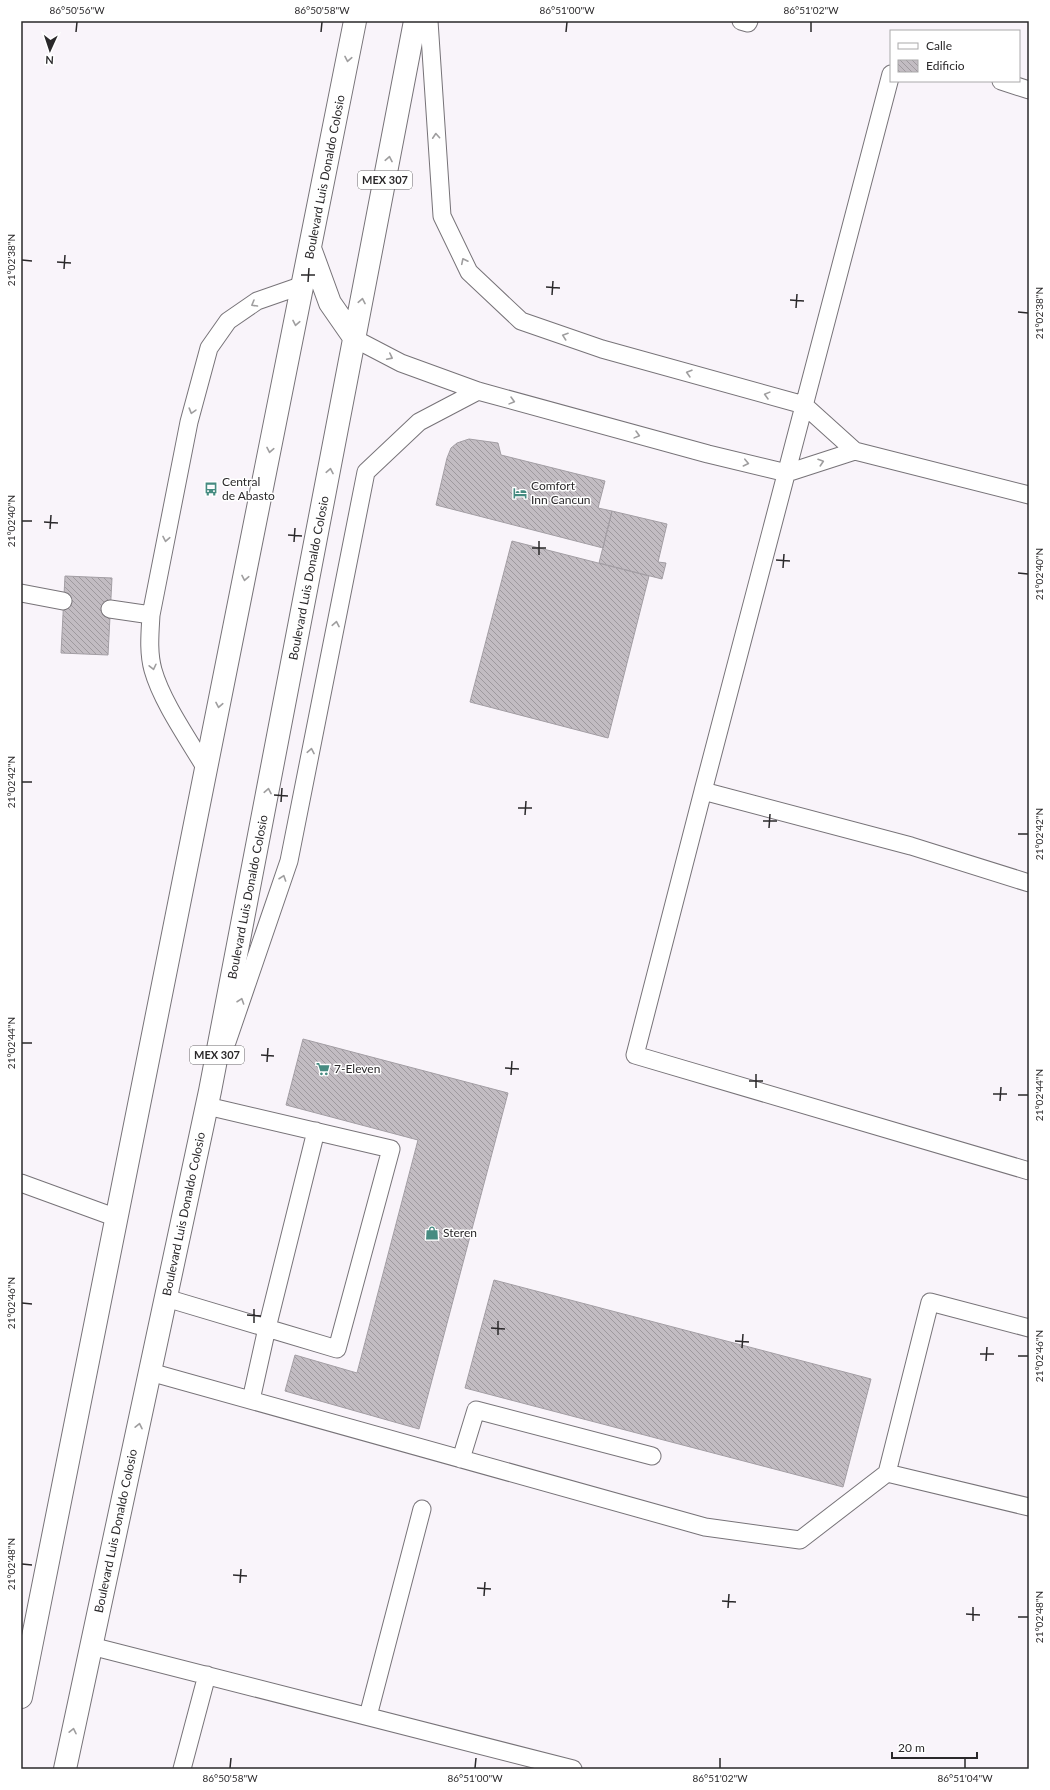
<svg xmlns="http://www.w3.org/2000/svg" width="1050" height="1790" font-family="Lato,sans-serif">
	<defs>
		<pattern id="building-back-hatch" width="6" height="6" patternUnits="userSpaceOnUse"><rect width="6" height="6" fill="#c2bcc2"/><path d="M-1 5l2 2M0 0l6 6M5-1l2 2" fill="none" stroke="#9e999e"/></pattern>
	</defs>
	<rect width="100%" height="100%" fill="#f9f4fa"/>
	<path fill="url(#building-back-hatch)" stroke="#a39ea4" d="M469,439L498,443L501,455L605,481L598,508L612,511L603,548L436,505L447,458L451,448L457,443Z
		M612,511L667,524L658,562L666,563L662,579L599,563Z
		M512,541L649,576L608,738L470,702Z
		M65,576L112,578L108,655L61,653Z
		M303,1039L508,1093L419,1429L285,1391L295,1355L357,1373L418,1140L286,1105Z
		M494,1280L871,1379L843,1487L465,1388Z"/>
	<g fill="none" stroke-linecap="round" stroke-linejoin="round">
		<g stroke="#777378" stroke-width="19">
			<path id="lane" d="M429,21L442,216L469,272L521,321L602,349L804,405L855,451L1029,495
				M741,21L748,23L749,21
				M891,74L703,791L911,846L1029,883
				M1001,81L1029,90
				M355,339L401,363L478,391L708,454L787,473L855,451
				M21,593L63,601
				M110,609L151,615
				M206,769C189,740 162,702 153,670C148,652 150,633 151,615L189,422L209,348L228,321L257,301L303,285
				M703,791L635,1055L1029,1171
				M227,1042L289,861L366,472L419,422L478,391
				M21,1183L117,1218
				M166,1298L337,1349L391,1149L207,1106
				M150,1372L705,1527L800,1540L887,1473L930,1302L1029,1328
				M251,1400L267,1328L316,1131
				M461,1459L476,1410L652,1456
				M887,1473L1029,1507
				M91,1646L573,1769
				M368,1716L422,1509
				M182,1769L207,1675"/>
		</g>
		<g stroke="#777378" stroke-width="24">
			<path id="primary" d="M311,251L330,303L355,339
				M21,1697L355,21
				M65,1769L210,1091L415,21"/>
		</g>
		<use href="#lane" stroke="#fff" stroke-width="17"/>
		<use href="#primary" stroke="#fff" stroke-width="22"/>
	</g>
	<defs><path id="oneway-chevron" d="M-2-3.5L2.5 0L-2 3.5" fill="none" stroke-width="1.6" stroke-linecap="round" stroke-linejoin="round"/></defs>
	<g stroke="#9f9e9f">
		<use href="#oneway-chevron" transform="translate(348 59) rotate(101)"/>
		<use href="#oneway-chevron" transform="translate(436 136) rotate(-94)"/>
		<use href="#oneway-chevron" transform="translate(389 159) rotate(-79)"/>
		<use href="#oneway-chevron" transform="translate(464 261) rotate(-116)"/>
		<use href="#oneway-chevron" transform="translate(362 301) rotate(-79)"/>
		<use href="#oneway-chevron" transform="translate(254 304) rotate(150)"/>
		<use href="#oneway-chevron" transform="translate(296 323) rotate(101)"/>
		<use href="#oneway-chevron" transform="translate(565 336) rotate(-161)"/>
		<use href="#oneway-chevron" transform="translate(390 357) rotate(27)"/>
		<use href="#oneway-chevron" transform="translate(689 373) rotate(-164)"/>
		<use href="#oneway-chevron" transform="translate(767 395) rotate(-165)"/>
		<use href="#oneway-chevron" transform="translate(512 401) rotate(15)"/>
		<use href="#oneway-chevron" transform="translate(192 411) rotate(106)"/>
		<use href="#oneway-chevron" transform="translate(637 435) rotate(15)"/>
		<use href="#oneway-chevron" transform="translate(270 450) rotate(101)"/>
		<use href="#oneway-chevron" transform="translate(821 462) rotate(-18)"/>
		<use href="#oneway-chevron" transform="translate(746 463) rotate(13)"/>
		<use href="#oneway-chevron" transform="translate(330 471) rotate(-79)"/>
		<use href="#oneway-chevron" transform="translate(166 539) rotate(101)"/>
		<use href="#oneway-chevron" transform="translate(245 578) rotate(101)"/>
		<use href="#oneway-chevron" transform="translate(336 624) rotate(-79)"/>
		<use href="#oneway-chevron" transform="translate(153 667) rotate(77)"/>
		<use href="#oneway-chevron" transform="translate(219 705) rotate(101)"/>
		<use href="#oneway-chevron" transform="translate(311 751) rotate(-79)"/>
		<use href="#oneway-chevron" transform="translate(268 791) rotate(-79)"/>
		<use href="#oneway-chevron" transform="translate(283 878) rotate(-71)"/>
		<use href="#oneway-chevron" transform="translate(241 1001) rotate(-71)"/>
		<use href="#oneway-chevron" transform="translate(139 1426) rotate(-78)"/>
		<use href="#oneway-chevron" transform="translate(73 1731) rotate(-78)"/>
	</g>
	<path fill="none" stroke="#2a282a" stroke-width="1.5" d="M76,32L77,22M321,32L322,22M566,32L567,22M811,32V22M22,260L32,261M57,262L71,263M64,269L65,255M301,275H315M308,282L309,268M546,287L560,288M552,295L553,281M790,300L804,301M796,308L797,294M1018,312L1028,313M22,521H32M44,522L58,523M50,529L51,515M288,535L302,536M294,542L295,528M532,548H546M539,555V541M776,560L790,561M783,568L784,554M1018,573L1028,574M22,782H32M274,795L288,796M281,802L282,788M518,808H532M525,815L526,801M763,821H777M769,828L770,814M1018,834H1028M22,1043H32M261,1055L274,1056M267,1062L268,1048M505,1068L519,1069M511,1075L512,1061M749,1081H763M756,1088V1074M993,1094H1007M1018,1095H1028M1000,1101L1001,1087M22,1303L32,1304M247,1315L261,1316M254,1323V1309M491,1328L505,1329M498,1335V1321M735,1341L749,1342M742,1348L743,1334M980,1354H994M1018,1356H1028M986,1361L987,1347M22,1564L32,1565M233,1575L247,1576M240,1583L241,1569M477,1588L491,1589M484,1596L485,1582M722,1601L736,1602M728,1608L729,1594M966,1614L980,1615M1018,1617H1028M973,1621V1607M230,1768L231,1758M475,1768L476,1758M720,1768V1758M965,1768V1758"/>
	<defs>
		<g id="bus-bare" transform="scale(1.08)"><path d="M-5-6H5V4H4V6H2V4H-2V6H-4V4H-5ZM-3.5-4V0h7V-4ZM-3.5 1.2v1.5H-2V1.2ZM2 1.2v1.5H3.5V1.2Z" fill="#468b81" stroke="#fff" stroke-width="2.5" paint-order="stroke"/></g>
		<g id="hotel-bare" transform="scale(1.08)"><path d="M-6-4.5h1.5V1H6V5H4.5V3h-9V5H-6ZM-4 0a1.8 1.8 0 1 1 3.6 0ZM.5 0V-2.5h3Q6-2.5 6 0Z" fill="#468b81" stroke="#fff" stroke-width="2.5" paint-order="stroke"/></g>
		<g id="supermarket-bare" transform="scale(1.08)"><path d="M-6-5.5h2.5l.6 2H6L4.5 2H-2.5L-4.4-4H-6ZM-1.5 3.2a1.3 1.3 0 1 0 .1 0ZM3 3.2a1.3 1.3 0 1 0 .1 0Z" fill="#468b81" stroke="#fff" stroke-width="2.5" paint-order="stroke"/></g>
		<g id="shop-bare" transform="scale(1.08)"><path d="M-5-2.5h2.3a2.7 3.5 0 0 1 5.4 0H5L5.5 6h-11ZM-1.5-2.5h3a1.5 2.3 0 0 0-3 0Z" fill="#468b81" stroke="#fff" stroke-width="2.5" paint-order="stroke"/></g>
	</defs>
	<g fill-rule="evenodd">
		<use href="#bus-bare" x="211" y="489"/>
		<use href="#hotel-bare" x="520" y="493"/>
		<use href="#supermarket-bare" x="323" y="1069"/>
		<use href="#shop-bare" x="432" y="1233"/>
	</g>
	<g text-anchor="middle" stroke-width="3" stroke-linejoin="round" paint-order="stroke">
		<g fill="#fff" stroke="#6a686a" stroke-width="1">
			<rect x="358" y="171" width="54" height="18" rx="3"/>
			<rect x="190" y="1046" width="54" height="18" rx="3"/>
		</g>
		<g font-size="11" font-weight="bold" fill="#2a282a">
			<text x="385" y="184">MEX 307</text>
			<text x="217" y="1059">MEX 307</text>
		</g>
		<g font-size="12" fill="#2a282a" stroke="#fff">
			<text transform="translate(325 177) rotate(-79)" y="4">Boulevard Luis Donaldo Colosio</text>
			<text transform="translate(309 578) rotate(-79)" y="4">Boulevard Luis Donaldo Colosio</text>
			<text transform="translate(248 897) rotate(-79)" y="4">Boulevard Luis Donaldo Colosio</text>
			<text transform="translate(184 1214) rotate(-78)" y="4">Boulevard Luis Donaldo Colosio</text>
			<text transform="translate(116 1531) rotate(-78)" y="4">Boulevard Luis Donaldo Colosio</text>
		</g>
		<g font-size="12" fill="#2a282a" stroke="#fff" text-anchor="start">
			<text x="222" y="486">Central<tspan x="222" dy="14">de Abasto</tspan></text>
			<text x="531" y="490">Comfort<tspan x="531" dy="14">Inn Cancun</tspan></text>
			<text x="334" y="1073">7-Eleven</text>
			<text x="443" y="1237">Steren</text>
		</g>
	</g>
	<rect width="1050" height="1790" fill="none" stroke="#ffffff" stroke-width="44"/>
	<rect x="890" y="30" width="130" height="52" fill="#ffffff" stroke="#aaa9aa"/>
	<rect x="898" y="43" width="20" height="6" fill="#ffffff" stroke="#aaa9aa"/>
	<text x="926" y="50" font-size="12" fill="#2a282a">Calle</text>
	<rect x="898" y="60" width="20" height="12" fill="url(#building-back-hatch)" stroke="#aaa9aa"/>
	<text x="926" y="70" font-size="12" fill="#2a282a">Edificio</text>
	<g transform="translate(50 50) rotate(183)" stroke="#ffffff" stroke-width="3" paint-order="stroke">
	<path d="M0-3L7 15L0 10L-7 15Z" fill="#2a282a"/>
	<text y="-6" font-size="11" font-weight="bold" text-anchor="middle" fill="#2a282a">N</text>
	</g>
	<path d="M892 1752v6h85v-6" fill="none" stroke="#2a282a" stroke-width="2"/>
	<text x="898" y="1752" font-size="12" fill="#2a282a" stroke="#ffffff" stroke-width="3" paint-order="stroke">20 m</text>
	<rect x="22" y="22" width="1006" height="1746" fill="none" stroke="#2a282a" stroke-width="1.5"/>
	<g font-size="10" text-anchor="middle" fill="#2a282a">
		<text x="77" y="14">86°50'56"W</text>
		<text x="322" y="14">86°50'58"W</text>
		<text x="567" y="14">86°51'00"W</text>
		<text x="811" y="14">86°51'02"W</text>
		<text transform="translate(11 260) rotate(-90)" y="4">21°02'38"N</text>
		<text transform="translate(1039 313) rotate(-90)" y="4">21°02'38"N</text>
		<text transform="translate(11 521) rotate(-90)" y="4">21°02'40"N</text>
		<text transform="translate(1039 574) rotate(-90)" y="4">21°02'40"N</text>
		<text transform="translate(11 782) rotate(-90)" y="4">21°02'42"N</text>
		<text transform="translate(1039 834) rotate(-90)" y="4">21°02'42"N</text>
		<text transform="translate(11 1043) rotate(-90)" y="4">21°02'44"N</text>
		<text transform="translate(1039 1095) rotate(-90)" y="4">21°02'44"N</text>
		<text transform="translate(11 1303) rotate(-90)" y="4">21°02'46"N</text>
		<text transform="translate(1039 1356) rotate(-90)" y="4">21°02'46"N</text>
		<text transform="translate(11 1564) rotate(-90)" y="4">21°02'48"N</text>
		<text transform="translate(1039 1617) rotate(-90)" y="4">21°02'48"N</text>
		<text x="230" y="1782">86°50'58"W</text>
		<text x="475" y="1782">86°51'00"W</text>
		<text x="720" y="1782">86°51'02"W</text>
		<text x="965" y="1782">86°51'04"W</text>
	</g>
</svg>
